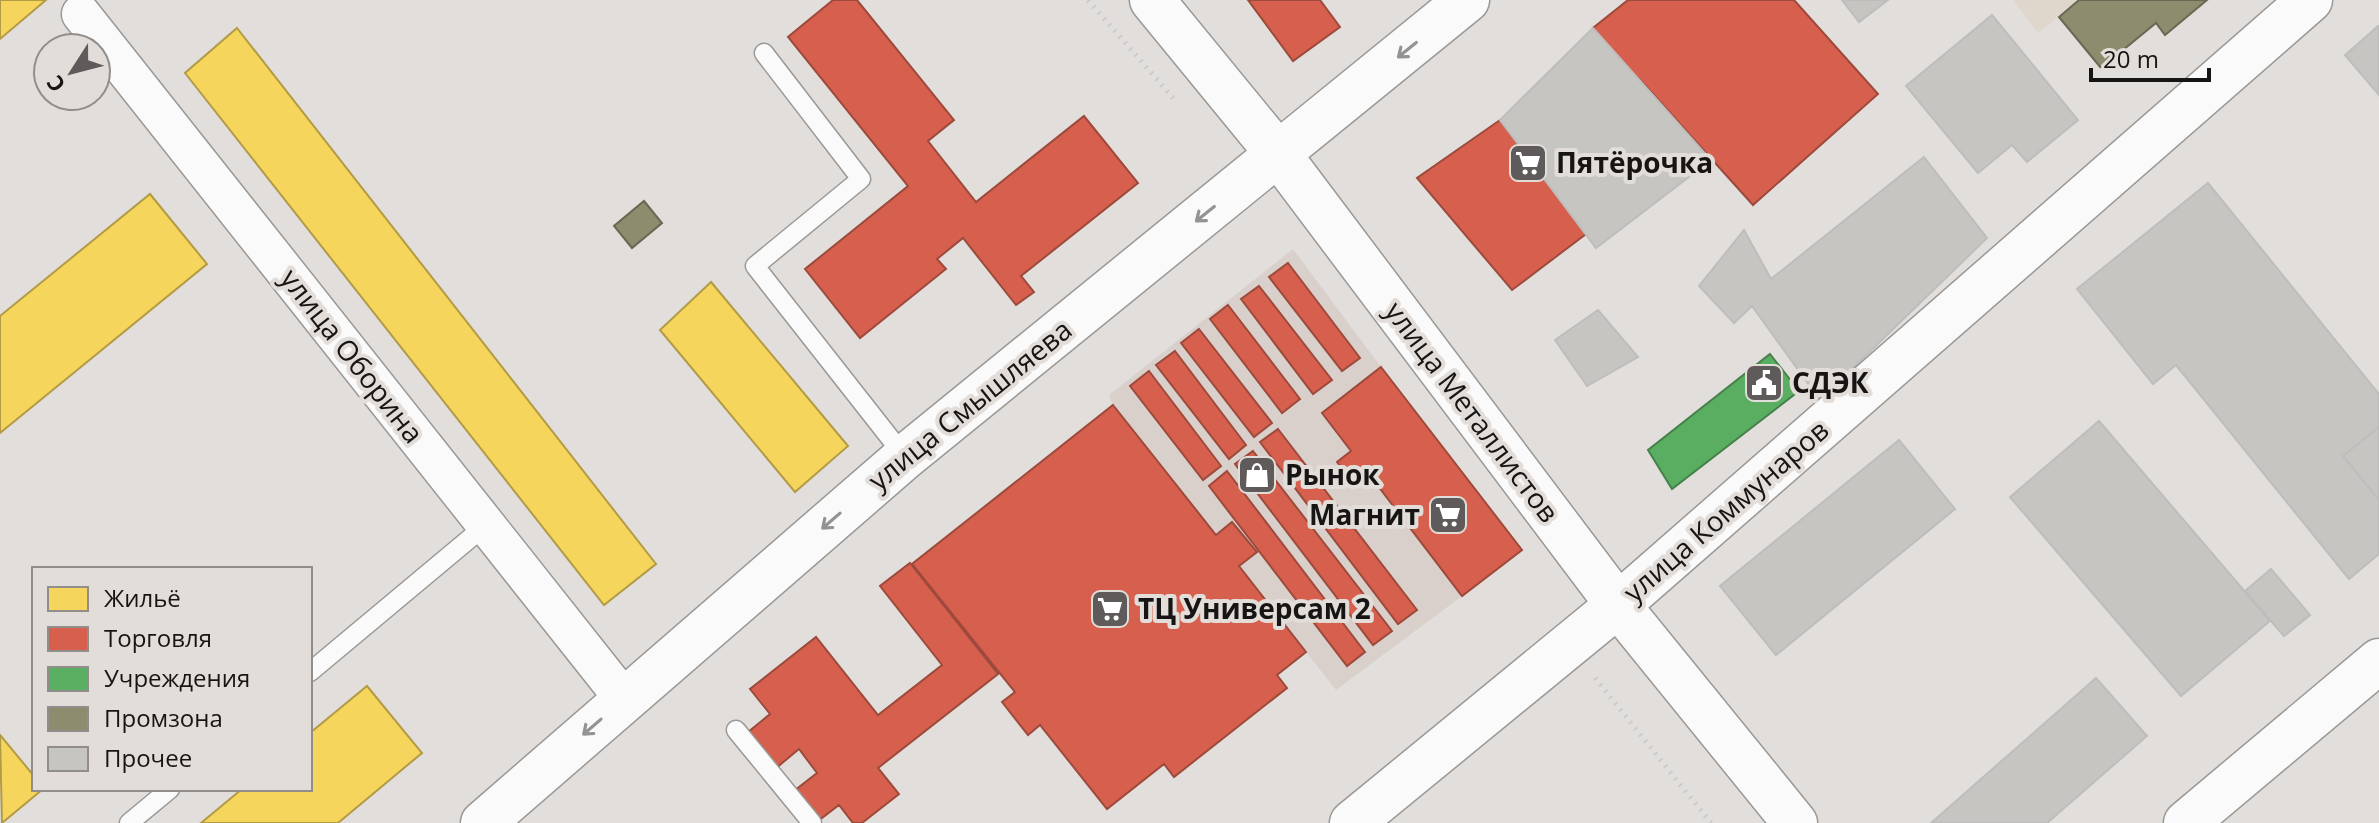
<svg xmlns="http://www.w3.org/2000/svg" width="2379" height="823" font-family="'Open Sans',sans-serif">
	<rect width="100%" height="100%" fill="#e1dedb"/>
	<path fill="#dad0cb" d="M1293,249L1381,367L1322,413L1351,451L1337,463L1351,480L1365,469L1462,596L1336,690L1239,566L1256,551L1232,522L1216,535L1113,405L1109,395Z"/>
	<path fill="#e0d7cc" d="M2013,0H2079L2038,33Z"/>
	<path fill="#f6d55c" stroke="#b39b46" stroke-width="2" d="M0,0H46L0,39Z
		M237,28L656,564L604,605L185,73Z
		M150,194L207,264L0,433V316Z
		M711,282L848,446L795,492L660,330Z
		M367,686L422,753L338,823H201L242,789H310V733Z
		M0,735L34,776V789H43L2,823Z"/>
	<path fill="#d6604d" stroke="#9d4a3c" stroke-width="2" d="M833,0H857L954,120L928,141L976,202L1084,116L1138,183L1021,276L1034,292L1016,305L963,238L937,259L946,269L860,338L805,269L908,186L788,37Z
		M1248,0H1320L1340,27L1293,61Z
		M1628,0H1794L1878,94L1753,205L1644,84L1617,58L1593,28Z
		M1500,120L1586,234L1512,290L1417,178Z
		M1288,263L1360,358L1342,371L1269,277Z
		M1259,286L1332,380L1313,394L1241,299Z
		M1228,305L1300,399L1282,413L1210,319Z
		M1199,329L1272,423L1254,437L1181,343Z
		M1175,351L1246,445L1229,459L1156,365Z
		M1381,367L1522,550L1462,596L1365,469L1351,480L1337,462L1351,451L1322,413Z
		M1149,371L1221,466L1203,480L1130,386Z
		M1113,405L1216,535L1232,522L1257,552L1239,566L1306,652L1277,675L1287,688L1174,777L1164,764L1107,809L1040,725L1028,735L1002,702L1015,692L912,564Z
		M1278,429L1417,610L1398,624L1260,442Z
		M1253,451L1392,631L1373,645L1235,464Z
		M1227,471L1365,652L1347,666L1209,486Z
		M910,563L998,674L878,768L899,794L862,823H853L839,805L818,821L794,791L817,773L799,749L775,769L747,733L770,714L750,689L816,637L878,715L942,665L880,586Z"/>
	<path fill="#5aae61" stroke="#46804a" stroke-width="2" d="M1770,354L1799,391L1672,489L1648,450Z"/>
	<path fill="#8c8c6e" stroke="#696853" stroke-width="2" d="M2079,0H2207L2165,35L2156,23L2101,68L2059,17Z
		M644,201L662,223L632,248L614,226Z"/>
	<path fill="#c7c5c2" stroke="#bfbdbb" stroke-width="2" d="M1842,0H1888L1859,22Z
		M1992,15L2078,120L2027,162L2012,145L1978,173L1906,86Z
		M2378,26L2379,28V95L2345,55Z
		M1593,28L1711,160L1596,248L1500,120Z
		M1924,157L1987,238L1820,400L1752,306L1734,323L1699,286L1744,230L1771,279Z
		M2208,183L2379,394V427L2343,456L2379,500V554L2349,579L2176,365L2153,384L2077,289Z
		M1598,310L1638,357L1587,386L1555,340Z
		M2099,421L2270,621L2181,696L2010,497Z
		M2379,427V500L2343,456Z
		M1899,440L1955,509L1776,655L1720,586Z
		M2271,569L2310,615L2284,636L2245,591Z
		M2096,678L2147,736L2047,823H1931Z"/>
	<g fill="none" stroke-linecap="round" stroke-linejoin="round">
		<g stroke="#9a9896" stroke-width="21">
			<path id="lane" d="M764,53L861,179L755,266L905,457
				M310,672L486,525
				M736,730L812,823
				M129,823L170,789"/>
		</g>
		<g stroke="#9a9896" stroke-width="41">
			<path id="street" d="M81,14L624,699"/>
		</g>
		<g stroke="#9a9896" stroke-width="47">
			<path id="secondary" d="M1152,0L1279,155L1618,605L1795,823
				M483,823L905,457L1467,0
				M1352,823L1618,605L2310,0
				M2186,823L2379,661"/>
		</g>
		<path stroke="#cccbcb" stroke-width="5" stroke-dasharray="2 6" stroke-linecap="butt" d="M1088,0L1174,99
			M1595,678L1711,823"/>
		<use href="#lane" stroke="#fafafa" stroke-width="18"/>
		<use href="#street" stroke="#fafafa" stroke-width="38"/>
		<use href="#secondary" stroke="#fafafa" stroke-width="44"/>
	</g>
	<defs><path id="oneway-shaft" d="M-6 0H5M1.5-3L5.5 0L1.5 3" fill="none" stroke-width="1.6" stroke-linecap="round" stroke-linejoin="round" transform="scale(2)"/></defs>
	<g stroke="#949392">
		<use href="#oneway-shaft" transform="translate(1407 50) rotate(141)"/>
		<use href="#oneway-shaft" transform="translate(1205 214) rotate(141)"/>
		<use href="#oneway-shaft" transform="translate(831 521) rotate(139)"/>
		<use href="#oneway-shaft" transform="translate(592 727) rotate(139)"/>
	</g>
	<defs>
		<g id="supermarket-square" transform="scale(2)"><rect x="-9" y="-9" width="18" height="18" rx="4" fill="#5e5b5a" stroke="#e3ddd9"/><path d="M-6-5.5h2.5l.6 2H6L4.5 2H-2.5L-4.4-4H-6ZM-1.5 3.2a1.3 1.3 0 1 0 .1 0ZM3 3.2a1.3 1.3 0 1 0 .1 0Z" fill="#fff"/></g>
		<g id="civic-square" transform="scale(2)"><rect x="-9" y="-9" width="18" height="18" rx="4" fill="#5e5b5a" stroke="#e3ddd9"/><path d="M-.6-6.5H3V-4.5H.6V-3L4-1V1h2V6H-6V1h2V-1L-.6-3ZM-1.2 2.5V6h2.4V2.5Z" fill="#fff"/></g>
		<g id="shop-square" transform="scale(2)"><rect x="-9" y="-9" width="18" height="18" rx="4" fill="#5e5b5a" stroke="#e3ddd9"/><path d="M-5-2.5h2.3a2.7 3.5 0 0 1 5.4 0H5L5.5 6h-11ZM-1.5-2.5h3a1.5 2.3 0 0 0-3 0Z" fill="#fff"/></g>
	</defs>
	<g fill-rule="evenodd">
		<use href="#supermarket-square" x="1528" y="163"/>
		<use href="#civic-square" x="1764" y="383"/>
		<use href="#shop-square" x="1257" y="475"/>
		<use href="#supermarket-square" x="1448" y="515"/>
		<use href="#supermarket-square" x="1110" y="609"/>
	</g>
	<g text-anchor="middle" stroke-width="8" stroke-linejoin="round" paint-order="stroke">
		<g font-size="28" font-weight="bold" fill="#171514" stroke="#e3ddd9" text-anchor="start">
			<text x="1556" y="173">Пятёрочка</text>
			<text x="1792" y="393">СДЭК</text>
			<text x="1285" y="485">Рынок</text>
			<text x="1420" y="525" text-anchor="end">Магнит</text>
			<text x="1138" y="619">ТЦ Универсам 2</text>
		</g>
		<g font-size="28" fill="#171514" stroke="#e3ddd9">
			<text transform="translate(352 356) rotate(52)" y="10">улица Оборина</text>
			<text transform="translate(970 405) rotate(-39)" y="10">улица Смышляева</text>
			<text transform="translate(1472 412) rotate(53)" y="10">улица Металлистов</text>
			<text transform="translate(1726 511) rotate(-41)" y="10">улица Коммунаров</text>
		</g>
	</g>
	<rect x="32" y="567" width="280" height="224" fill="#e3ddd9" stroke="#918d8a" stroke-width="2"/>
	<rect x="48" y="587" width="40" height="24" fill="#f6d55c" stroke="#918d8a" stroke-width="2"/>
	<text x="104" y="607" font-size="24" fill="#171514">Жильё</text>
	<rect x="48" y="627" width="40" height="24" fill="#d6604d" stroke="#918d8a" stroke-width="2"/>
	<text x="104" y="647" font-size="24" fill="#171514">Торговля</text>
	<rect x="48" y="667" width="40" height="24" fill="#5aae61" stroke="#918d8a" stroke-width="2"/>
	<text x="104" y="687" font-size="24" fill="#171514">Учреждения</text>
	<rect x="48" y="707" width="40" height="24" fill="#8c8c6e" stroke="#918d8a" stroke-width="2"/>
	<text x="104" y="727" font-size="24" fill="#171514">Промзона</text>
	<rect x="48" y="747" width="40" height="24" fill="#c7c5c2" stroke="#918d8a" stroke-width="2"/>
	<text x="104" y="767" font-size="24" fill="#171514">Прочее</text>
	<g transform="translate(72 72) rotate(234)"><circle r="38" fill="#e3ddd9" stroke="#918d8a" stroke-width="2"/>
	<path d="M0-6L14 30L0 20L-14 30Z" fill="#5e5b5a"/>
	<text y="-12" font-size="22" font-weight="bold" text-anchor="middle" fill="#171514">С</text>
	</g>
	<path d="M2091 68v12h118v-12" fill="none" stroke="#171514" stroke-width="4"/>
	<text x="2103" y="68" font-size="24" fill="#171514" stroke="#e3ddd9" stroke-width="6" paint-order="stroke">20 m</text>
</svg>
